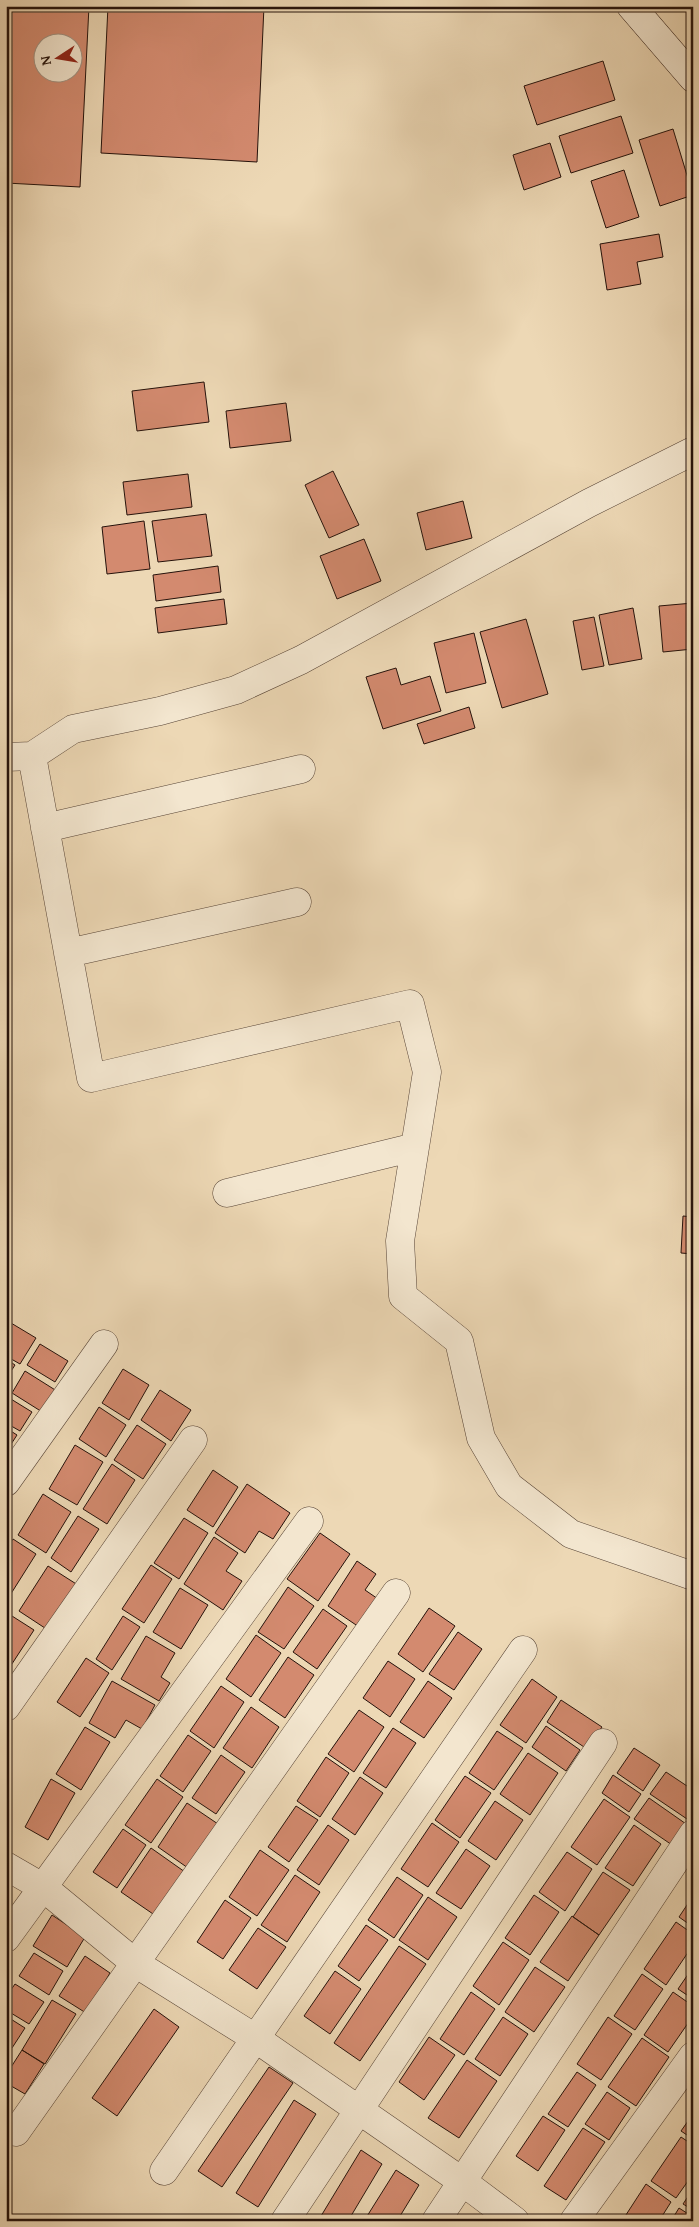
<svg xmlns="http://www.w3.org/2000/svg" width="699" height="2227" font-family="'Gentium Book Plus',serif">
	<rect width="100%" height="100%" fill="#edd8b5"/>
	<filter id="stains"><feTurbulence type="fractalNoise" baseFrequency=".004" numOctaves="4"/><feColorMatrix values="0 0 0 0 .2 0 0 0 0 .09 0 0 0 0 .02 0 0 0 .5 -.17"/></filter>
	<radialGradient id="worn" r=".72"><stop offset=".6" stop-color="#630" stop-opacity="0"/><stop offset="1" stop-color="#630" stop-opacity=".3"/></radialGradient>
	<path fill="#d38a6f" stroke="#25120b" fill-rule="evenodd" d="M6,6H89L80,187L6,183ZM42,42H72V72H42Z
		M108,6H264L257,162L101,153Z
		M603,61L615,100L537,125L524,86Z
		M621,116L633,153L571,173L559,136Z
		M673,129L693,195L660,206L639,140Z
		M550,143L561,177L524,190L513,155Z
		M624,170L639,217L606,228L591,181Z
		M659,234L663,257L637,262L641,284L607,290L600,244Z
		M204,382L209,422L137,431L132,391Z
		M286,403L291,441L230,448L226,411Z
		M333,471L359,525L329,538L305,485Z
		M188,474L192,507L127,515L123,482Z
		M463,501L472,538L426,550L417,513Z
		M206,514L212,556L158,562L152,521Z
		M144,521L150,569L107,574L102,527Z
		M364,539L381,581L337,599L320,556Z
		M218,566L221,592L156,601L153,575Z
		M224,599L227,624L158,633L155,608Z
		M693,603V649L663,652L659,606Z
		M633,608L642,659L609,665L599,615Z
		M594,617L604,666L582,670L573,621Z
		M526,619L548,694L502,708L480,632Z
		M474,633L486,683L446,693L434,643Z
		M396,668L401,685L430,676L441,711L383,729L366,677Z
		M469,707L475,728L424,744L417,724Z
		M683,1216L693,1217V1254L681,1253Z
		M6,1320L36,1338L20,1364L6,1356Z
		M40,1344L68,1361L55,1382L27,1365Z
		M6,1359L15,1365L6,1379Z
		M123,1369L149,1385L129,1420L102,1403Z
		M25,1371L60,1393L47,1415L12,1393Z
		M160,1390L191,1410L171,1441L141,1420Z
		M6,1396L32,1412L20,1431L6,1423Z
		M99,1407L126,1425L106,1457L79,1439Z
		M137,1425L166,1444L143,1479L114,1460Z
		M6,1428L17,1435L6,1452Z
		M75,1445L103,1462L77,1505L49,1489Z
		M112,1464L135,1480L107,1524L83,1509Z
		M213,1470L238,1487L213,1527L187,1510Z
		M247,1484L290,1513L273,1539L259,1531L245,1553L215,1533Z
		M43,1494L71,1512L46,1553L18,1535Z
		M78,1516L99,1529L71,1572L51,1558Z
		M184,1518L208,1533L179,1579L154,1563Z
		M320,1533L350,1554L318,1601L287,1579Z
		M214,1537L238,1553L226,1571L242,1581L223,1610L184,1584Z
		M13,1539L36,1554L7,1600L6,1550Z
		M357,1561L376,1574L365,1590L381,1601L362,1629L328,1606Z
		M151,1565L172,1579L144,1623L122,1609Z
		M48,1566L81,1587L51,1632L19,1611Z
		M288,1587L314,1606L284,1649L258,1632Z
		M180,1588L208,1605L181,1649L153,1632Z
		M429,1608L455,1626L423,1672L398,1654Z
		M323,1609L347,1626L317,1669L293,1652Z
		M12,1616L34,1630L8,1670L6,1624Z
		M123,1616L140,1627L112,1670L96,1659Z
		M458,1632L482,1649L454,1690L429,1674Z
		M256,1635L281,1653L251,1697L226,1679Z
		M146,1636L175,1653L161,1677L170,1683L159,1701L121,1679Z
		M288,1657L314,1675L285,1718L259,1700Z
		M86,1658L109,1673L80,1717L57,1702Z
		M388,1661L415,1679L390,1717L363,1698Z
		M532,1679L557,1697L526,1743L500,1725Z
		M112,1681L155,1705L142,1729L126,1720L115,1738L89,1723Z
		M428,1681L452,1698L424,1738L400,1722Z
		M221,1686L244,1702L214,1748L190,1731Z
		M561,1700L602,1727L587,1749L547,1722Z
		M251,1707L279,1727L252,1768L223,1748Z
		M359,1710L384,1727L354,1772L328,1754Z
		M546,1726L580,1750L566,1771L532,1747Z
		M85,1727L110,1742L81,1790L56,1774Z
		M393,1728L416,1743L386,1788L363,1773Z
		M497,1731L523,1748L494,1790L469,1773Z
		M188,1735L211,1751L183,1792L160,1776Z
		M634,1748L660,1765L643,1791L617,1773Z
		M528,1753L558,1773L530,1815L500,1794Z
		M221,1755L245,1772L216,1814L192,1798Z
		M326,1757L349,1773L320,1817L297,1801Z
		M666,1772L693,1790V1817L690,1821L650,1794Z
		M613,1775L641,1794L629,1812L602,1793Z
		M465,1776L491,1793L460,1838L435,1820Z
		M360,1777L383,1793L355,1835L332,1819Z
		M51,1779L75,1793L48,1840L25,1827Z
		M157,1779L183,1797L151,1843L125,1825Z
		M649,1798L689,1826L675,1847L634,1819Z
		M604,1799L630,1817L597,1865L571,1847Z
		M495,1801L523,1820L496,1860L468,1841Z
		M187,1803L218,1824L188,1868L158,1847Z
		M296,1806L318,1820L289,1862L268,1847Z
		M432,1823L459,1842L428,1887L401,1869Z
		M328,1825L349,1840L319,1885L297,1870Z
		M634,1825L661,1844L633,1886L605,1868Z
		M123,1829L146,1845L117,1888L93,1872Z
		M151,1848L185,1872L156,1916L121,1892Z
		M466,1849L490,1866L461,1909L436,1893Z
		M260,1850L289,1870L257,1916L229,1897Z
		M567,1852L592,1869L565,1911L539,1892Z
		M603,1872L630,1890L599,1935L573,1917Z
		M295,1875L320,1892L287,1942L261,1925Z
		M397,1877L423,1895L394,1938L368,1920Z
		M534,1895L559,1912L530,1955L505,1938Z
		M693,1896V1927L679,1917Z
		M428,1897L457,1917L428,1960L399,1940Z
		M225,1900L251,1918L223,1959L197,1942Z
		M52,1915L85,1937L67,1967L33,1946Z
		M572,1916L599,1935L568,1981L540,1962Z
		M676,1922L693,1934V1945L666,1985L644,1969Z
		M366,1925L388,1940L359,1981L338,1966Z
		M258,1928L286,1947L257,1989L229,1970Z
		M503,1942L529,1960L499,2005L473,1986Z
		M399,1946L426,1964L360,2061L334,2043Z
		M34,1953L63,1971L49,1995L19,1976Z
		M85,1956L110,1973L86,2013L59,1996Z
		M535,1967L565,1987L534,2032L505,2012Z
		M693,1967V1999L678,1989Z
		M335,1971L361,1989L330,2034L304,2016Z
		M642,1974L663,1989L635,2030L614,2016Z
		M15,1984L44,2002L29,2024L6,2010V1997Z
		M471,1992L495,2009L464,2055L440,2039Z
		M673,1992L693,2006V2016L668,2052L644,2035Z
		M52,2000L76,2014L45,2064L22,2050Z
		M154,2009L179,2027L117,2116L92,2098Z
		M6,2016L25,2028L12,2048L6,2045Z
		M503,2017L528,2034L500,2076L475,2059Z
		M608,2017L632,2034L601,2080L577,2064Z
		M429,2037L455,2055L424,2100L399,2082Z
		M642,2038L669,2057L636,2106L608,2087Z
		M22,2050L44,2064L25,2094L6,2083V2075Z
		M467,2060L497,2081L459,2138L428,2118Z
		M269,2067L293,2083L222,2187L198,2171Z
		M577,2072L596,2085L568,2127L548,2114Z
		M607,2092L630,2108L609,2140L585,2124Z
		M294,2100L316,2114L258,2207L236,2193Z
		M693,2114V2139L681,2131Z
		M543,2116L565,2130L538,2171L516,2156Z
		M583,2128L605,2142L566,2200L544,2186Z
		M681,2137L693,2145V2174L676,2198L651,2181Z
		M361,2150L382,2164L348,2221H318Z
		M396,2170L419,2185L397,2221H364Z
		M646,2184L671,2202L659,2221H622Z
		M693,2189V2210L683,2204Z
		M679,2208L693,2217V2221H671Z"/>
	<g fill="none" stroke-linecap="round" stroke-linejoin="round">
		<g stroke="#574436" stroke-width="29">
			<path id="street" d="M32,756L91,1078L410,1004L427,1072L400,1241L403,1296L459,1341L481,1438L509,1486L571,1534L693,1576
				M6,757L32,756L73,729L160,711L236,690L301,660L589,503L693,451
				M45,828L301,769
				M68,953L297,902
				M227,1193L415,1147
				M6,1482L104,1344
				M6,1707L193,1440
				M6,1866L44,1888L135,1963L255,2038L463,2182L515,2221
				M6,1938L309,1521
				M16,2132L396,1593
				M164,2171L523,1650
				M285,2221L603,1743
				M436,2221L693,1834
				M574,2221L693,2056"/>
		</g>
		<g stroke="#25120b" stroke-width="29">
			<path id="secondary" d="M631,6L693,78"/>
		</g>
		<use href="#street" stroke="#f3e6cf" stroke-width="28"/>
		<use href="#secondary" stroke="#f3e6cf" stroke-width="28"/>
	</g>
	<rect width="699" height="2227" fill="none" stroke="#edd8b5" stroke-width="25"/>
	<rect x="8" y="8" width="684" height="2212" fill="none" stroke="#25120b" stroke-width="2.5"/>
	<rect x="12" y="12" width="674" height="2202" fill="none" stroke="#25120b"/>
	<g transform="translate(58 58) rotate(258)"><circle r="24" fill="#f3e6cf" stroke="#a19181"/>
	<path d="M0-4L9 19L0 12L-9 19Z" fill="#8f2418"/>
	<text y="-8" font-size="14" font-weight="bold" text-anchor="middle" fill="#25120b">N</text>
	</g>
	<rect width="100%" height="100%" filter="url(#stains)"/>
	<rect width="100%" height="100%" fill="url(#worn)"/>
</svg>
